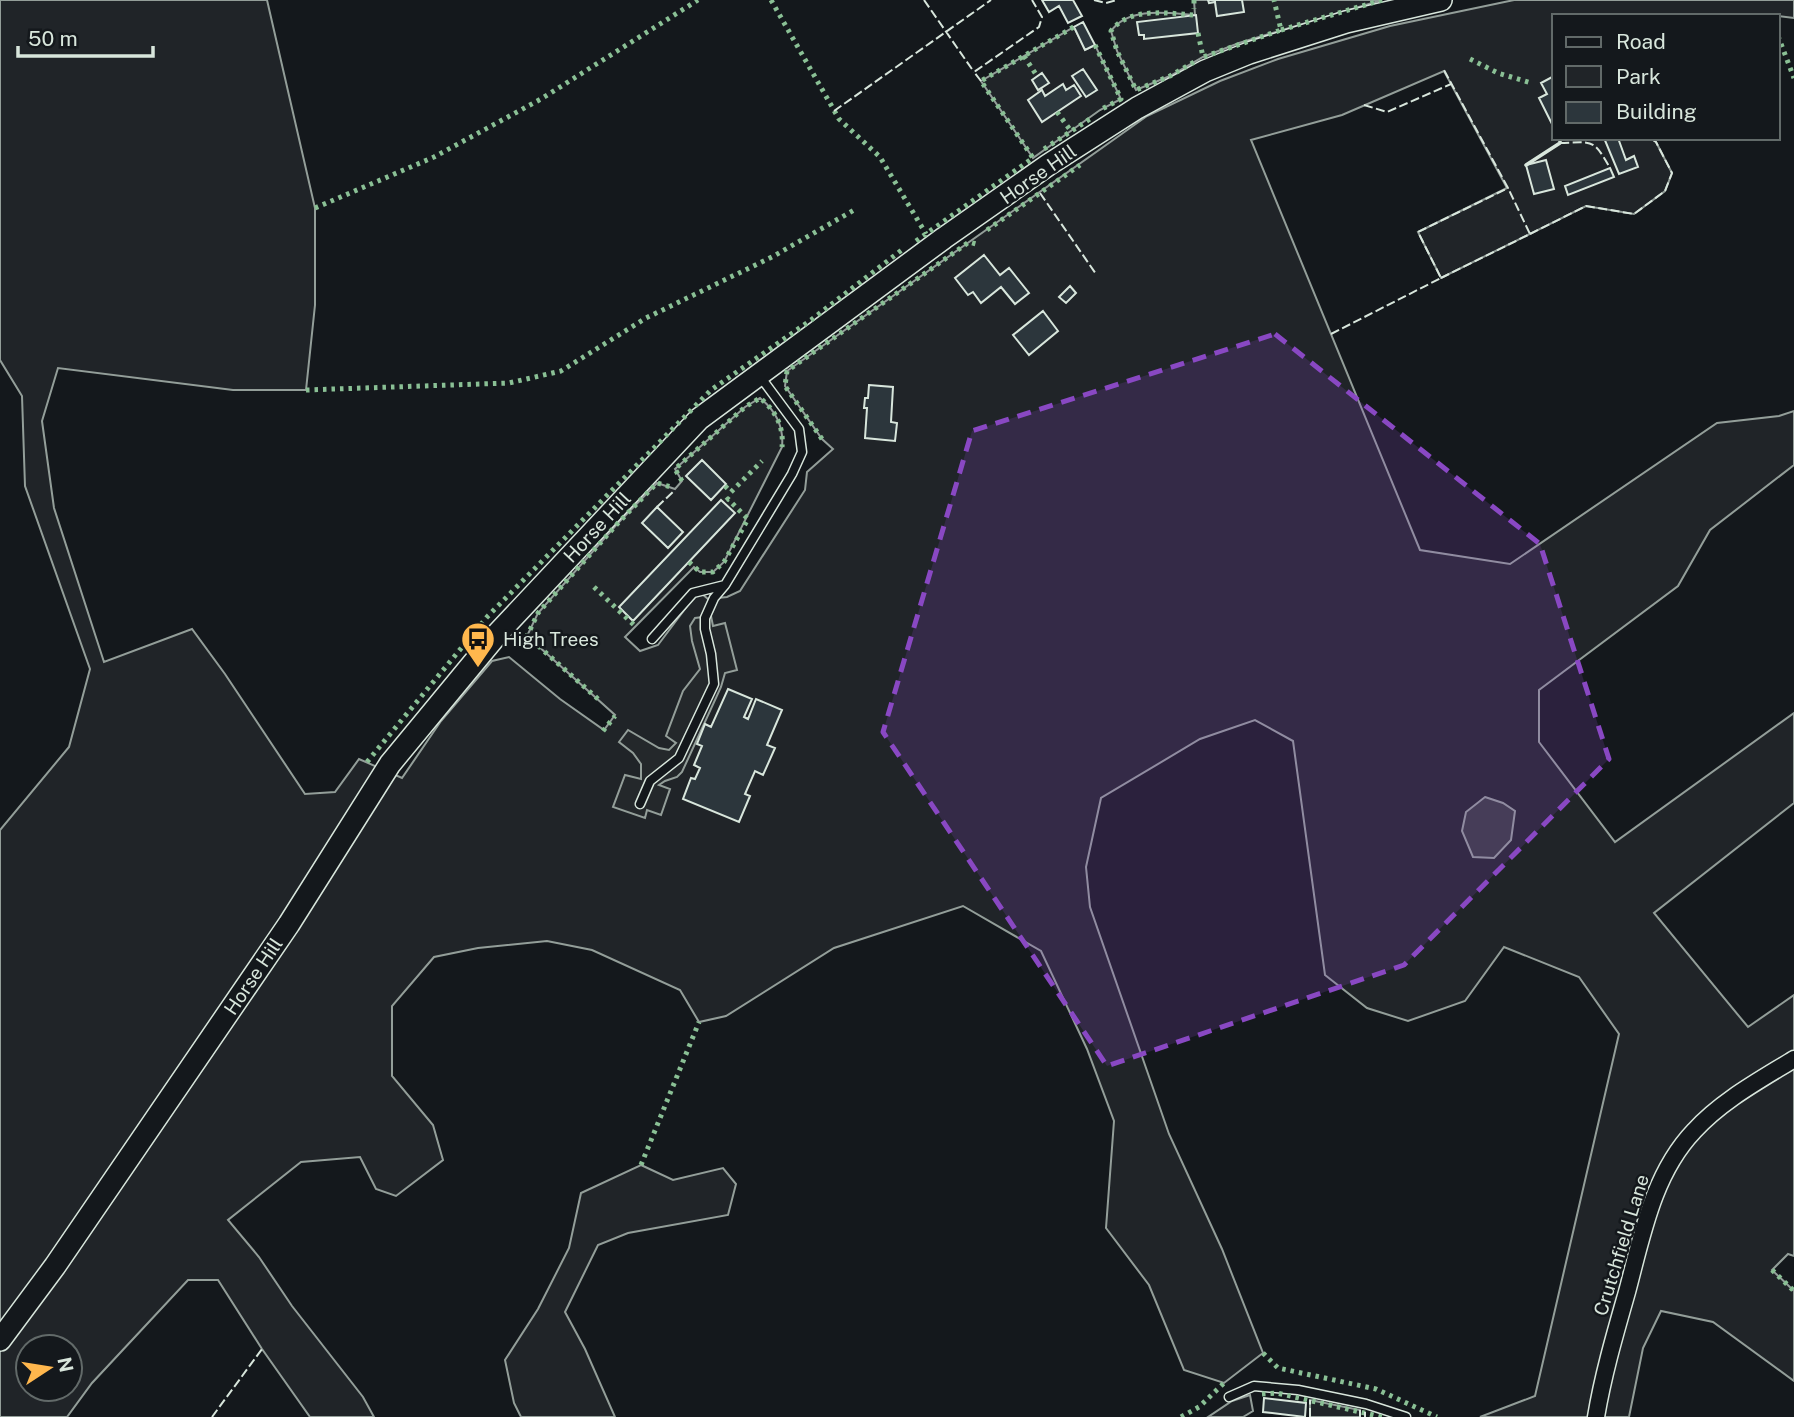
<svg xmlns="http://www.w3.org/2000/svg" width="1794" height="1417" font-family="'Public Sans',sans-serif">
	<rect width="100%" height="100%" fill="#14181c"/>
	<path fill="#202428" stroke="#939e99" stroke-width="2" fill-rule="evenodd" d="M0,0H267L315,208V305L306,390H233L58,368L42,421L54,508L104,662L192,629L225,674L305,794L335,792L359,759L402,778L441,721L492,661L509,657L560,699L604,730L615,715L527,636L538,613L618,523L657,483L675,489L682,481L675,469L745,407L760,398C776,411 784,427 782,447L724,562L713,572H700L694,567L625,637L640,651L658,645L694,597L702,594L708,599L727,597L740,591L805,490L807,472L833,449L822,439L785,386L787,371L1147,116L1220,81L1278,59L1390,26L1514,0H1794V18L1778,16H1554V138H1650L1656,142L1672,173L1665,191L1634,214L1586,206L1441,278L1418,232L1507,188L1444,71L1342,115L1251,140L1420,550L1510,564L1717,423L1779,416L1794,411V465L1710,530L1678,586L1539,690V742L1615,842L1794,713V803L1654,913L1748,1027L1794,995V1256L1788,1254L1772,1270L1794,1291V1381L1713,1322L1661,1311L1643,1348L1629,1417H1480L1535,1396L1619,1034L1579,977L1504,947L1465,1001L1408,1021L1367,1008L1325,975L1293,741L1255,720L1200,739L1101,798L1086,867L1090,907L1169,1134L1222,1249L1263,1353L1224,1383L1184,1370L1149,1285L1106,1228L1114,1121L1087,1049L1041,951L963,906L834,948L726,1016L699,1022L680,990L592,950L547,941L478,948L434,957L392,1006V1076L433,1125L443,1160L396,1196L376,1189L360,1157L301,1162L228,1220L259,1257L292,1306L363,1397L374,1417H310L262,1349L218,1280H188L92,1383L67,1417H0V830L69,747L90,669L25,486L22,396L0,360ZM28,1347H70V1389H28Z
		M1194,0H1382L1239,43L1203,57L1170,76L1136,90L1117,51L1111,31C1129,6 1168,13 1195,15Z
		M1074,27L1085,50L1095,45L1121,99L1100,110L1033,158L981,81Z
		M641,1165L673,1180L723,1168L736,1184L728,1215L628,1233L598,1245L565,1312L585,1349L615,1417H521L514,1403L505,1360L538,1309L569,1248L581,1193Z
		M1250,1395L1253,1411L1243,1417H1208L1232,1401Z
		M1310,1400L1360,1410V1417H1310Z"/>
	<path fill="#24282b" stroke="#939e99" stroke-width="2" d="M711,616L713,626L725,623L737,670L725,673L721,687L682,772L677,777L665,781L659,785L670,789L661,815L647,810L645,818L613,807L625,775L641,779V764L633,753L619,742L628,730L659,748L669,750L676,743L666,736L683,691L700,669L692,641L690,626L695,618Z"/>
	<path fill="#363b3e" stroke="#939e99" stroke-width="2" d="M1485,797L1503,803L1515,811L1511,840L1494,858L1473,857L1462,831L1466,812Z"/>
	<path fill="#2c363c" stroke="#d8e6dc" stroke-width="2" d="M1042,0H1073L1082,16L1068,23L1059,6L1049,12Z
		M1208,0H1242L1244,12L1217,16L1215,2L1209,3Z
		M1196,15L1198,33L1144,39V35H1139L1137,22Z
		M1083,22L1095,45L1085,50L1074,27Z
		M1083,69L1097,90L1086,97L1072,76Z
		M1042,73L1049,83L1038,90L1032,80Z
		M1554,76V122L1552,124L1539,98L1547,94L1541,83Z
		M1063,84L1066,90L1074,85L1081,96L1042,122L1028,100L1042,90L1045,96Z
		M1618,138L1626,160L1634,156L1638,167L1619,174L1604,138Z
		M1546,160L1554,189L1534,194L1526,165Z
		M1610,168L1614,177L1568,195L1565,186Z
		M984,255L1000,275L1009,268L1029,293L1015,304L1001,287L981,303L973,292L968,295L955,278Z
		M1070,286L1076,293L1066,303L1059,297Z
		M1043,311L1058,331L1029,355L1013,335Z
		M869,385L893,387L891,422L897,423L895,441L865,438L867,408H864L865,398H868Z
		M702,460L726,484L711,500L686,476Z
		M721,500L735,513L633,621L619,607Z
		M657,507L683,532L668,548L642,523Z
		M728,689L752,699L744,717L748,719L756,699L782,710L767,745L775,748L763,775L755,771L745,794L750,796L739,822L683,799L691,778L695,779L700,768L694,765L702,746L697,744L705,724L711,727Z
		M1264,1398L1306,1403L1305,1417L1263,1412Z"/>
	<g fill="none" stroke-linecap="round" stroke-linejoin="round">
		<g stroke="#d8e6dc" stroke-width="11">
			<path id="service" d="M652,639L693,593L725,585L792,474L802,452L799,429L759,375
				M640,804L650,781L679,758L714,684L711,654L705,629V618L714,598L725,585
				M1229,1397L1254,1386L1298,1390L1366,1404L1406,1417"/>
		</g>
		<g stroke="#d8e6dc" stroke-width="19">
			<path id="minor" d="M1596,1417C1603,1375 1615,1334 1627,1292C1642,1236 1653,1174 1694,1131C1721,1101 1760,1080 1794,1059"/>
		</g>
		<g stroke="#d8e6dc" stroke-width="24">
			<path id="tertiary" d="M0,1340L55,1266L289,924L390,764L499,632L699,419L944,238L1048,165L1137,108L1205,71L1249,53L1346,22L1441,0"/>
		</g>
		<use href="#service" stroke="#14181c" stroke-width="8"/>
		<use href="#minor" stroke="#14181c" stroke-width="16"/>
		<use href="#tertiary" stroke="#14181c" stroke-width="21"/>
		<path stroke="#8ac095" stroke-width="5" stroke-dasharray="3.5 5" stroke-linecap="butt" d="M771,0L839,119L880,157L926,234
			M1194,0V9
			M1193,15C1166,13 1129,7 1111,31L1117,51L1136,90L1170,76L1194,62
			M1281,30L1382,0
			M1198,33L1203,57L1281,30L1274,0
			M1778,36L1794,78
			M1095,45L1121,99L1100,110
			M1024,56L1037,76
			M1470,59L1498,73L1531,83
			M1057,112L1071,131
			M1044,149L1093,117
			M315,208L434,157L541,99L698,0
			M987,230L1080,165
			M916,241L1033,158L981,81L1077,25
			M306,390L509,383L561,371L646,318L772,257L854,210
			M822,439L785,386L787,371L969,242L980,245
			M682,481L675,469L745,407L760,398C776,411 784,427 782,447
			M725,486L731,492L762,461
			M689,562L700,572H713L724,562L748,519L728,499L724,503
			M594,587L635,626
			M598,699L527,636L538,613L618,523L657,483L671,487
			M603,731L615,716
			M367,762L487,617L711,390L811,320L903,249
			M641,1165L699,1022
			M1772,1270L1794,1291
			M1263,1353L1278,1368L1376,1389L1437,1417
			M1262,1394L1277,1393L1382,1417
			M1181,1417L1199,1407L1224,1383"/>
		<path stroke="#d8e6dc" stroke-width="2" stroke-dasharray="9 3.5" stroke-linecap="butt" d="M924,0L974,72
			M1094,0L1106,3L1117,0
			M981,81L974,72L1039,27L1042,17L1032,0
			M1364,105L1387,112L1451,84
			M834,111L991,0
			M1560,143C1593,142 1593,138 1610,168
			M1040,193L1096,274
			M1530,234L1586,206L1634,214L1665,191L1672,173L1656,142L1650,138
			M1441,278L1530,234L1508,188
			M1331,334L1441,278L1418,232L1508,188L1444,70
			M657,507L675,490
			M212,1417L262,1349
			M1310,1417V1400
			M1360,1417V1410
			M1365,1417V1412"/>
		<path stroke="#d8e6dc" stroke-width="3.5" d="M1526,165L1560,143V138"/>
	</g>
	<path fill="#8948c3" fill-opacity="0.2" stroke="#8948c3" stroke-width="5" stroke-dasharray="14 9" stroke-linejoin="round" d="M1275,334L1540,544L1609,759L1404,965L1107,1066L883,732L972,431Z"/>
	<defs>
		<g id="bus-pin" transform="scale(1.75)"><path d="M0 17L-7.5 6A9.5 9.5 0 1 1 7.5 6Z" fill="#ffb74d" stroke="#14181c"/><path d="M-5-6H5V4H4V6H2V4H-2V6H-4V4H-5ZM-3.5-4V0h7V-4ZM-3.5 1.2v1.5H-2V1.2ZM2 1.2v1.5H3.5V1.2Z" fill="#111"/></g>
	</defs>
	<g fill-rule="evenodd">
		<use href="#bus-pin" x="478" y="639"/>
	</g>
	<g text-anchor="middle" stroke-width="5" stroke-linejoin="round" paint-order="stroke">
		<g font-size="19" fill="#d8e6dc" stroke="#14181c">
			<text transform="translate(1038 174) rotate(-35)" y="7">Horse Hill</text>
			<text transform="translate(597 527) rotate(-47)" y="7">Horse Hill</text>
			<text transform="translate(253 976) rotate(-56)" y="7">Horse Hill</text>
			<text transform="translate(1621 1245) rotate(-73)" y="7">Crutchfield Lane</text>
		</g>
		<g font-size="19" fill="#d8e6dc" stroke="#14181c" text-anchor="start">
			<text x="503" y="646">High Trees</text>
		</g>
	</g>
	<rect x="1552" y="14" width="228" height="126" fill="#14181c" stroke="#626a69" stroke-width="2"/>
	<rect x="1566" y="37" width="35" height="10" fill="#14181c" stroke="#626a69" stroke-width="2"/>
	<text x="1616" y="49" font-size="21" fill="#d8e6dc">Road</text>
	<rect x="1566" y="66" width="35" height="21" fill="#202428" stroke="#626a69" stroke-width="2"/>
	<text x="1616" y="84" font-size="21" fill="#d8e6dc">Park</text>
	<rect x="1566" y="102" width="35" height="21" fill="#2c363c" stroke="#626a69" stroke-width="2"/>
	<text x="1616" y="119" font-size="21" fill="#d8e6dc">Building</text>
	<g transform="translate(49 1368) rotate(78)"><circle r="33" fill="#14181c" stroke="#626a69" stroke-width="2"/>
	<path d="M0-5L12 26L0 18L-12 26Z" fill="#ffb74d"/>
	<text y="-10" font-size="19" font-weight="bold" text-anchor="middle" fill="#d8e6dc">N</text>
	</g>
	<path d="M18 46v10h135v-10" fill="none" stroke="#d8e6dc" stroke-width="3.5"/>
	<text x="28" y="46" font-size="21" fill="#d8e6dc" stroke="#14181c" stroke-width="5" paint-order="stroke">50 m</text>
</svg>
